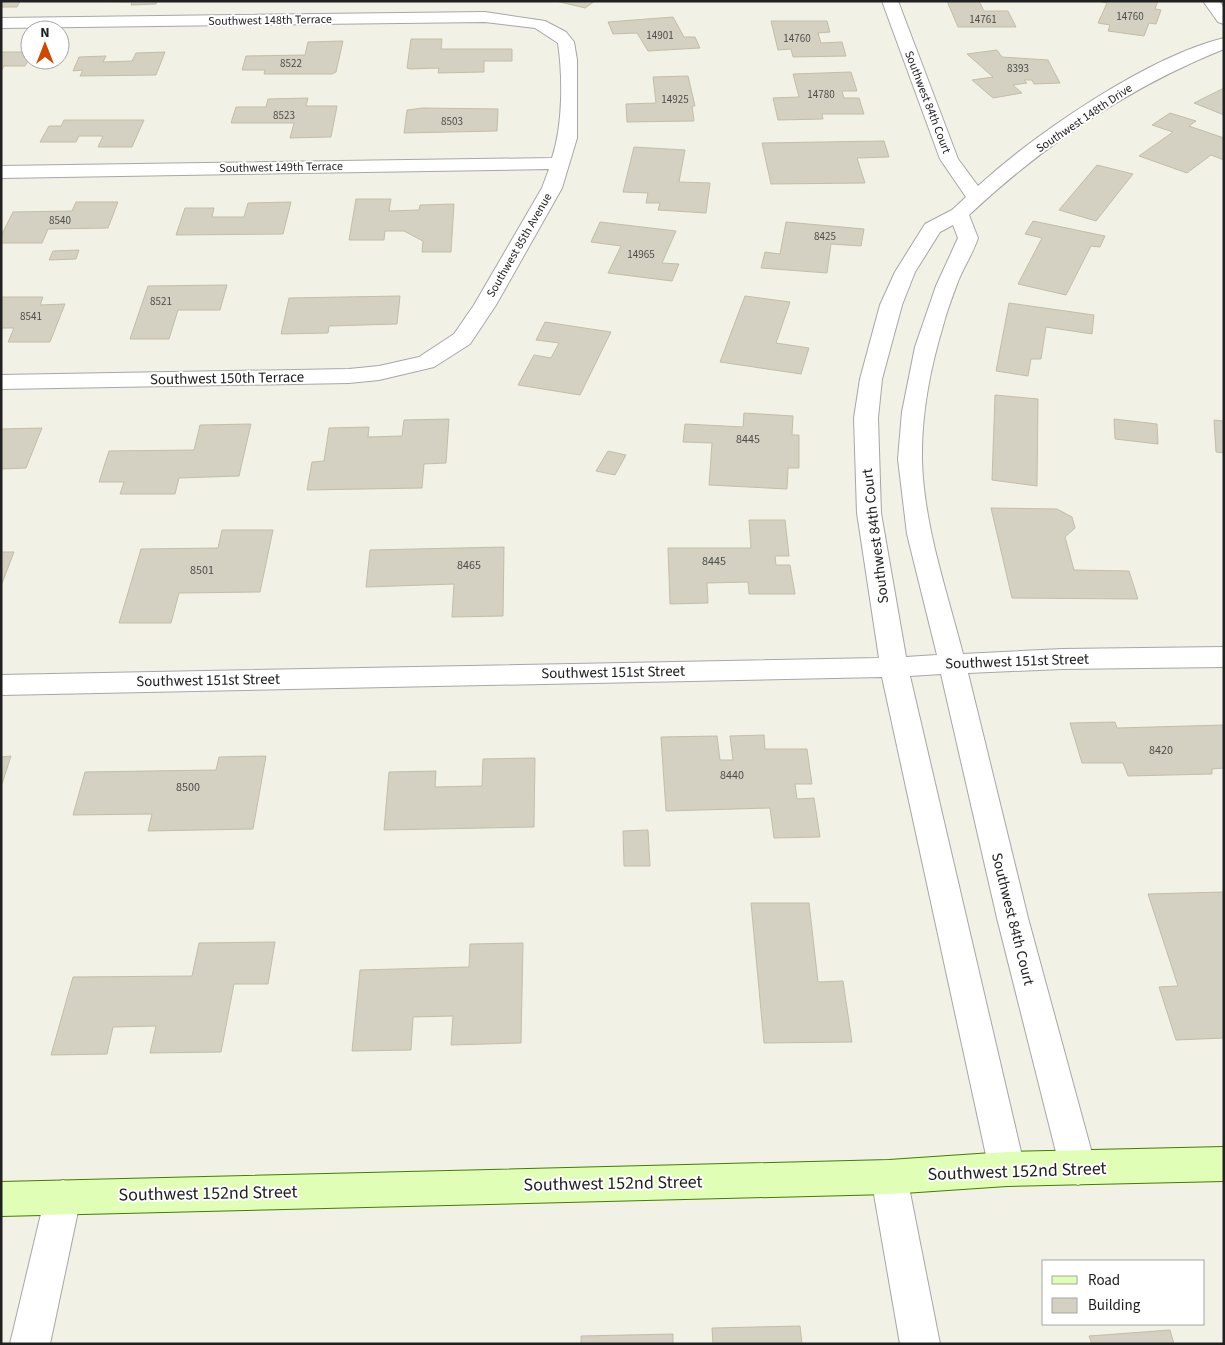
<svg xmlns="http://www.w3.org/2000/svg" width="1225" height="1345" font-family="'Source Sans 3',sans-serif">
	<rect width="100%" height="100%" fill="#f1f1e5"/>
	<path fill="#d4d0c2" stroke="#c4bea6" d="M1,1H20L17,7H1Z
		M70,1H157L156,4L131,5L132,2Z
		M556,1H595L585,8Z
		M947,1H979L984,11H1008L1016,27H958Z
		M1097,1H1158L1155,9L1161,10L1156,24L1149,23L1144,36L1108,31L1110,25L1098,23L1107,3Z
		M673,17L684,37H695L700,48L648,51L637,33L613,34L608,22Z
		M771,21H827L830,32L818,33L821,43L842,42L846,56L793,57L791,49L778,50Z
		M411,39H442L441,49H512V61H484V72L438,73L439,68L410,69L407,68Z
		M343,41L336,72L332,74H264L265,70H242L246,56L305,55L308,42Z
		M997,50L1002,57L1048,60L1060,83L1034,84L1032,80H1024L1027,83L1013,85L1022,93L993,98L972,80L993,77L967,54Z
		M1,52H30V57L25,66H4L1,71Z
		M165,52L156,75L80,76L83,70L73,71L79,57L106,56L103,62L132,61L136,53Z
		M851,72L857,91H842L844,98H859L864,114H822L823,119L778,120L773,98L799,97L793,74Z
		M688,76L695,106H692L694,121L627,122L626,104L656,103L653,77Z
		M1224,88V115L1194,103Z
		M308,98L306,106H337L331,137L290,138L294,123H231L236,107H266L268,99Z
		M423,108L498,109L497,131L404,133L407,110Z
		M1170,113L1196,121L1189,126L1224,138V160L1211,155L1187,173L1139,156L1173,132L1152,125Z
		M64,120H144L132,147H98L103,136H79L76,142H40L49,126H61Z
		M884,141L889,157L857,158L865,183L771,184L762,143Z
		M634,147L685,150L679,182L710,183L706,213L658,210L660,203H646L648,193L623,192Z
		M1097,165L1133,174L1096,221L1059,210Z
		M356,199H391L389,211L419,210L420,205L454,204L451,252H422L423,241L404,231H385L384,240H349Z
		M76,202H118L108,228L48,229L42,243H1V236L13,212L72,211Z
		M291,202L283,234L176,235L185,208H214L212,217H244L248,203Z
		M1033,221L1105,236L1100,247L1091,246L1066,295L1018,284L1042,238L1025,234Z
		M600,222L676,231L662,263L679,264L672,281L608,273L621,246L591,242Z
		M786,222L864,229L861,246L831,244L827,273L761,268L765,252L780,254Z
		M79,250L76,259L49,260L53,251Z
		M227,285L220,310H178L169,339H130L148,286Z
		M400,296L397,324L329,326L328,333L281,334L289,298Z
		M745,296L790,302L776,343L809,348L801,374L720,362Z
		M1,297H43L40,305L65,304L50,342H8L14,328H1Z
		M1009,303L1094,315L1092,334L1046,327L1041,359H1031L1028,376L996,371Z
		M545,322L611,332L580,395L518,385L534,355L551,358L559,343L536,340Z
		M995,395L1038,399L1037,486L992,480Z
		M744,413L793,416L792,435H799V468H788L787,489L709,485L712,443L683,442L685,424L743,427Z
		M449,419L446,463L424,464L422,488L307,490L312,462L324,461L329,428L369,427L368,437L402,436L404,420Z
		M1114,419L1157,424L1158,444L1115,439Z
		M1214,420L1224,421V453L1216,452Z
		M251,424L239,476L179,478L175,494H120L124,482H99L109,451L194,450L200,425Z
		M42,428L26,468L1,469V429Z
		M608,451L626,455L615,475L596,471Z
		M991,508L1057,509L1072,517L1075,528L1065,537L1074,570L1129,571L1138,599L1012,598Z
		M749,520H785L789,556H775L776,565H790L795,594H749L748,582L707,583L708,603L670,604L668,548H751Z
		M222,530H273L260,592L179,593L171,623H119L141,549L218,548Z
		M504,547L503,616L452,617L454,584L366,587L370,550Z
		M1,552H14L1,586Z
		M1115,722L1117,728L1224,725V768L1212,769V774L1128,776L1123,763H1082L1070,723Z
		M764,735L765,749H807L812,784H795L797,799L814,798L820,837L774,838L770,808L666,811L661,737L717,736L720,760H733L730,736Z
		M11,756L1,787V757Z
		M266,756L253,829L148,831L152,814L73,815L85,772L216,770L219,757Z
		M535,758L534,827L384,830L389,772L436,771L435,787L482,786L483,759Z
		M648,830L650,866H624L623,831Z
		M1224,892V1038L1176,1040L1159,987L1178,986L1148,894Z
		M751,903H809L818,982L843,981L852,1042L764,1043Z
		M275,942L268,984H234L221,1052L150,1053L156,1026L113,1027L107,1054L51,1055L73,977L192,976L199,943Z
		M523,943L521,1043L451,1045L453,1016L413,1017L411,1050L352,1051L360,970L469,967L470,944Z
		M800,1326L802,1344H713L712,1328Z
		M1170,1330L1174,1344H1092L1089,1336Z
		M673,1334V1344H581V1336Z"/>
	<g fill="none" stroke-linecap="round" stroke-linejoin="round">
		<g stroke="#a7a7a7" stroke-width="2">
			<path id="minor" d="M882,1H898L958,159L978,186C1036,133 1147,57 1224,38V49C1127,88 1045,144 969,215L978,238C973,253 965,265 959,279C953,295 947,310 943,326C930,369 921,416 922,461C924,527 947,591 963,654L1062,649L1224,647V667L1062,669L968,673L1028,918L1096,1168L1091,1180L1078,1185L1065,1180L1060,1168L997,918L941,674L910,676L1025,1169L1020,1181L1007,1186L994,1181L989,1169L882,677L1,695V675L879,658L857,513L854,418L860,379L880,305L895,272L925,224L952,210L966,197L940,159ZM953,225L958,238L936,286L915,347L902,412L898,459L907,534L937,655L906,657L881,513L878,418L882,379L902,305L915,272L940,232Z
				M1203,1H1219L1224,7V24L1218,22Z
				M485,12L545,21L566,32L574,42L577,60V138L562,188L496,305L470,344L434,367L379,380L349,383L1,389V375L349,369L379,366L419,357L454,334L474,305L542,188L549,169L1,178V166L552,158C563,125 563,77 558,43L535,28L485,22L1,28V18Z
				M889,1160L902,1165L907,1177L940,1344H900L871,1177L876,1165Z
				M63,1180L76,1185L81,1197L50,1344H10L45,1197L50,1185Z"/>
		</g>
		<g stroke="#447d00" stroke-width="2">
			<path id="secondary" d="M1224,1147V1181L1007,1186L889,1194L1,1216V1182L889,1160L1007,1152Z"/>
		</g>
		<use href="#minor" fill="#fff" fill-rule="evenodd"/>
		<use href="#secondary" fill="#e1feb6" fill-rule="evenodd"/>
	</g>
	<g text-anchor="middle" stroke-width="4" stroke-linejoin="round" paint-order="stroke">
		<g font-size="11" fill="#4d4c48">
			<text x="1130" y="20">14760</text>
			<text x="983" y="23">14761</text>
			<text x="660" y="39">14901</text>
			<text x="797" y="42">14760</text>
			<text x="291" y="67">8522</text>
			<text x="1018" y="72">8393</text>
			<text x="821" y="98">14780</text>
			<text x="675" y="103">14925</text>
			<text x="284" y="119">8523</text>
			<text x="452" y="125">8503</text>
			<text x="60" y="224">8540</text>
			<text x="825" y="240">8425</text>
			<text x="641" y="258">14965</text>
			<text x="161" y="305">8521</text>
			<text x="31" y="320">8541</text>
		</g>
		<g font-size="12" fill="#202020" stroke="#fff">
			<text transform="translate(270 20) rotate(-1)" y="4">Southwest 148th Terrace</text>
			<text transform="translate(928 102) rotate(69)" y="4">Southwest 84th Court</text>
			<text transform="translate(1084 118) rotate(-34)" y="4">Southwest 148th Drive</text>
			<text transform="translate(281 167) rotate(-1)" y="4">Southwest 149th Terrace</text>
			<text transform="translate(519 245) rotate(-60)" y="4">Southwest 85th Avenue</text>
		</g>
		<g font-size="12" fill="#4d4c48">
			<text x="748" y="443">8445</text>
			<text x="714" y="565">8445</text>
			<text x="469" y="569">8465</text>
			<text x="202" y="574">8501</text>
			<text x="1161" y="754">8420</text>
			<text x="732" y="779">8440</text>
			<text x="188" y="791">8500</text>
		</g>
		<g font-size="15" fill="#202020" stroke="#fff">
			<text transform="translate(227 378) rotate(-1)" y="5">Southwest 150th Terrace</text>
			<text transform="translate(875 536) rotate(-97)" y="5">Southwest 84th Court</text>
			<text transform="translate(1017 661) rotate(-2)" y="5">Southwest 151st Street</text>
			<text transform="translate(613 672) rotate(-1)" y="5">Southwest 151st Street</text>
			<text transform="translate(208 680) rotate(-1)" y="5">Southwest 151st Street</text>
			<text transform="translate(1013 919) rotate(76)" y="5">Southwest 84th Court</text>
		</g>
		<g font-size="18" fill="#202020" stroke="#fff">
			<text transform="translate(1017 1171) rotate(-2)" y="6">Southwest 152nd Street</text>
			<text transform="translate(613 1183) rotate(-1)" y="6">Southwest 152nd Street</text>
			<text transform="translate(208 1193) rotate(-1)" y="6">Southwest 152nd Street</text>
		</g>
	</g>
	<rect width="1225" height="1345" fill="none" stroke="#202020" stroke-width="5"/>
	<rect x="1042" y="1260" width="162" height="65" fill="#ffffff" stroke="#a6a6a6"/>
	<rect x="1052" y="1276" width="25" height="8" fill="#e1feb6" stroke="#a6a6a6"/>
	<text x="1088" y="1285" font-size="15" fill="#202020">Road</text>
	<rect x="1052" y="1298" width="25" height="15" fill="#d4d0c2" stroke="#a6a6a6"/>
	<text x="1088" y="1310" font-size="15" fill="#202020">Building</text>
	<g transform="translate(45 45)"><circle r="24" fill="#ffffff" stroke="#a6a6a6"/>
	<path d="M0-4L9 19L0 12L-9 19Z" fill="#cf4800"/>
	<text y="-8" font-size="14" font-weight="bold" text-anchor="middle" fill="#202020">N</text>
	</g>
</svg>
